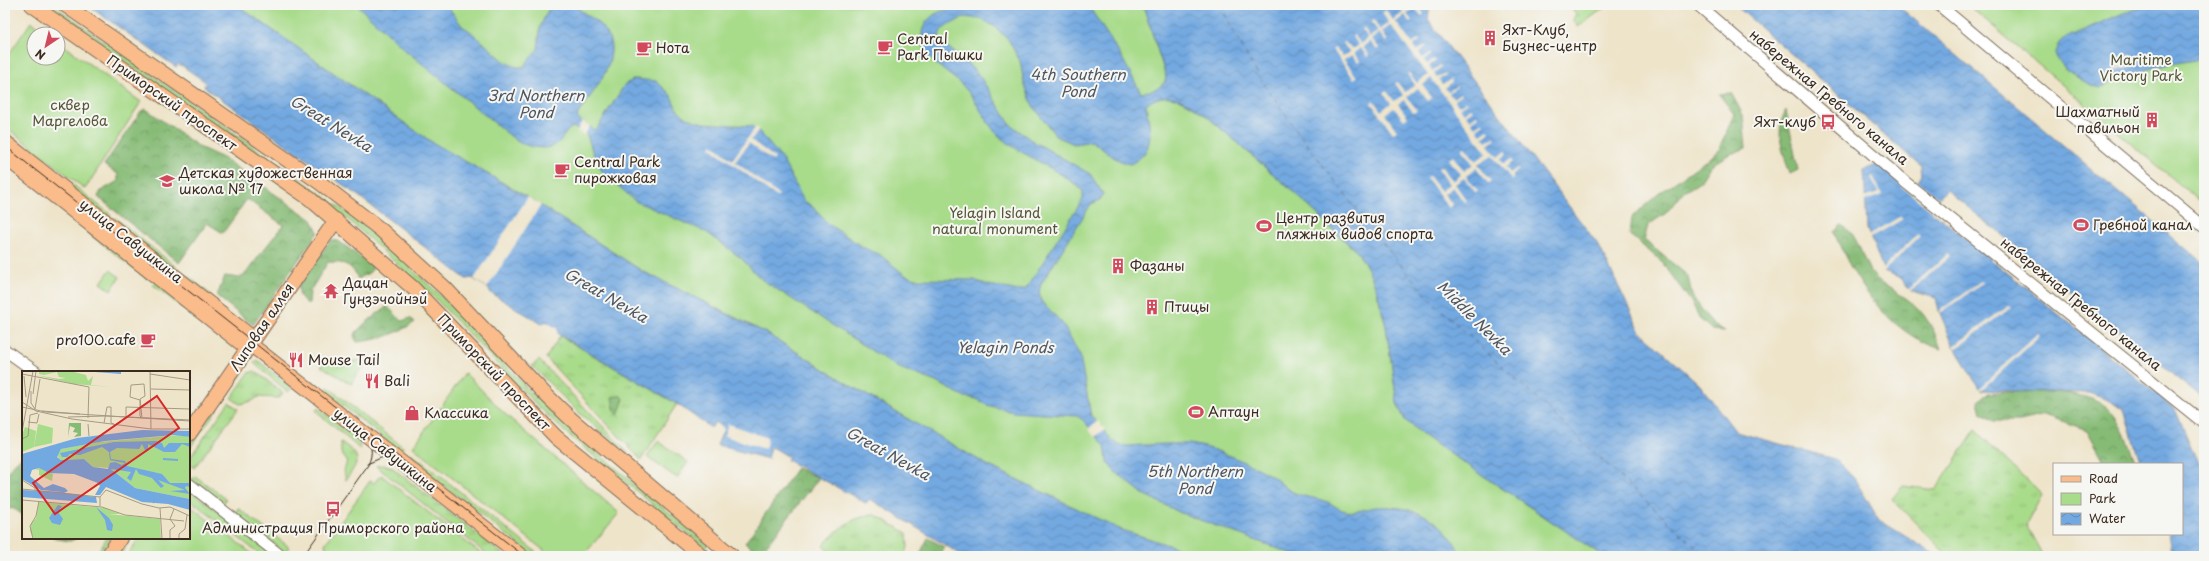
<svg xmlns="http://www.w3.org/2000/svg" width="2209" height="561" font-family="'Playpen Sans',sans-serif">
	<defs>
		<pattern id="grass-tufts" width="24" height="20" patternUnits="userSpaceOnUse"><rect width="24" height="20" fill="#a8db8a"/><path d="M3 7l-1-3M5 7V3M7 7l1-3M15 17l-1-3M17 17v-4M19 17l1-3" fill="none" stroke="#92bc77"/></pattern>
		<pattern id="forest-crowns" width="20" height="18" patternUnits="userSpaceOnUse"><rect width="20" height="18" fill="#86bb76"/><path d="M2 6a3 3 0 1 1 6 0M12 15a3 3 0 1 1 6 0" fill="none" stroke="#6f9860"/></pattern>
		<pattern id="water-waves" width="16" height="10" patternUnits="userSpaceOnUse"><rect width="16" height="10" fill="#73a9e1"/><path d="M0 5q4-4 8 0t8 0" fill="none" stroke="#608ab6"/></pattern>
	</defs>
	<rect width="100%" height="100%" fill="#f6f6f2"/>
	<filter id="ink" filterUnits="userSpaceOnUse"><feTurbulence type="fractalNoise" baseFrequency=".025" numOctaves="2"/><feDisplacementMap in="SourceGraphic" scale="8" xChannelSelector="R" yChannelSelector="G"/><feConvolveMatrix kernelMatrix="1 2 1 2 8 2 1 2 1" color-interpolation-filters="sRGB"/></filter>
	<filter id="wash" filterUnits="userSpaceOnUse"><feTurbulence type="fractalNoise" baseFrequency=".012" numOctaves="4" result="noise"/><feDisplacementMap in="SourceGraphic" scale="16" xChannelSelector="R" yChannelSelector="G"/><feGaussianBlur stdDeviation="0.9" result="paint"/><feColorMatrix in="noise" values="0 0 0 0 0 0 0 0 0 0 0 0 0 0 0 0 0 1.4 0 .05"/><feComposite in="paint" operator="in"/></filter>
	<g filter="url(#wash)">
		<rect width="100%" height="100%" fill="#eee4ca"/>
		<path fill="url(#grass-tufts)" stroke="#728254" d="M45,5H53L353,217L439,294L537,399L565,426L708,545L705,548L563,430L534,402L435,298L350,221Z
			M1569,5H1608L1578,27L1573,19L1576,14Z
			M5,131L111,215L108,219L5,138Z
			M115,218L210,294L207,298L112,222Z
			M89,227L150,275L147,279L86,231Z
			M156,280L200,315L197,319L152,284Z
			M560,336L677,404L641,460L546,358Z
			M257,360L292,388L288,392L254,363Z
			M368,360V363L358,372L351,384L321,366L325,363Z
			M539,360L634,459L577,411L532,366Z
			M245,363L248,365L189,449V444Z
			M255,371L283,393L279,398L258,397L252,401L240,404L231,398L249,373Z
			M328,387L404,448L400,451L325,391Z
			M229,402L238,409L194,468L189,464V459Z
			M318,408L359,441L361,450L316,411Z
			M1975,430L2042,495L2026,525L2043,556H1948L1892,499L1902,486L1936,490Z
			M341,442C362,457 360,459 346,480L344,471L347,461L341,453Z
			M411,453L541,556H534L410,459Z
			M382,465L390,466L505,556H489L376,466Z
			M195,476L226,499L223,504L192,479Z
			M189,489L274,556H262L189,499Z
			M238,508L289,547L285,552L235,513Z
			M875,515L907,533L908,547L905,556H834L823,546C837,529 853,516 875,515Z
			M107,538H112L100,556H95Z
			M127,538H131L120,556H116Z"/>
		<path fill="url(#forest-crowns)" stroke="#60724a" d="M1731,93L1743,115L1746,148L1728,155L1711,165L1700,182L1682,193L1666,213L1648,225L1644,240L1688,276L1692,296L1713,325L1725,331L1712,330L1700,319L1692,303L1662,262L1630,235L1632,217L1657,195L1718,152L1734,114L1719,94Z
			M146,109L199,147L223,158L312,220L318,232L253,325L217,296L225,276L239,278L246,273L283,225L247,199L223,233L207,223L179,263L98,197L101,191L118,181V174L104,165L141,111Z
			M1786,110L1798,170L1790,174C1783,151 1774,133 1786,110Z
			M1841,225C1858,233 1861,256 1870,271C1878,283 1895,291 1907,299C1925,312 1934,329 1941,349C1888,333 1854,281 1834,232Z
			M331,240C342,239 357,258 370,262L373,268L369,273L358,279C351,263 345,263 328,262L310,291L309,303H306L300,296L298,286Z
			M387,306L402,321L410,318L415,322C397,334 379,340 357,342L354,336C358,327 379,313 387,306Z
			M2005,392C2033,392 2090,388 2109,410C2122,424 2130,446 2136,464H2106L2087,430L2045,415L2020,421H1994L1981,413L1978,401L1989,393Z
			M621,396L624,399L618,415L615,413L612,397Z
			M23,456V515L13,508L5,510C5,482 0,474 23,456Z
			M797,468L819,478L760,554L745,543Z
			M52,538H77L70,541Z
			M928,538L944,547L939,556H919Z"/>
		<path fill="#a8db8a" stroke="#728254" d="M237,5H1143L1166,76L1165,82L1171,96L1190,104L1209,118L1297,195L1358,253L1369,269L1376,288L1386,326L1397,403L1405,420L1424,436L1603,556H1202L1119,529L989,466L851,386L766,333L642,271L529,198L430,141Z
			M1968,5H2204V205Z
			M31,22L48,34H34V58H58V41L141,102L85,189L5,126V60Z
			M110,270L120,277L111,290L101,283Z
			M465,373L505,414L619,513L583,556H551L413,447Z
			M658,441L688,462L677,478L647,457Z
			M381,475L484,556H328L325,544L370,481L374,483Z
			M189,505L255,556H127L139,538H189Z"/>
		<path fill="url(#water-waves)" stroke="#576a80" d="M87,5H237L430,141L529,198L642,271L766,333L851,386L989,466L1119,529L1202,556H963L870,499L866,503L787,460L789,457L774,448L771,447L768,459L717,445L724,429L715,422L711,428L677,404L558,334V328L546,321L542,324L491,293L489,289L472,278L466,279L356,194L204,87L205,82L181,65L176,67Z
			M357,5H447L462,26L470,31L505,62L516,67H523L538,49L540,27L550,6L574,5C584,14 599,21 607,33C622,61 592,92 578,114L577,118L595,130L598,127L625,84L635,79L656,81L670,94L677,109L687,118L703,123L751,126L758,130L782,159L804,201L812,206L827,223L864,248L879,254L905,275L916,279L974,280L989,285L1019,291L1026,289L1083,199V191C1058,168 1026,158 1001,138C985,124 979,102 963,86C947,70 921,60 922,34C922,26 929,18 935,14C940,11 947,10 952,8L953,5H1088L1121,56L1141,93L1157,89L1165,82L1166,76L1143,5H1430L1428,20L1599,246L1640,331L1700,385L1736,432L1835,459L1854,478L1879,520L1937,556H1603L1424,436L1405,420L1397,403L1386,326L1376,288L1368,269L1358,253L1297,195L1209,118C1190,104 1168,86 1146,105C1150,130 1157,151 1130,164C1113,160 1105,150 1092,141L1074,144L1056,136L1033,106L1024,83L1020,61L1008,39L995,27L981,19L963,17C955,23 946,25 940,32L939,40L966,62L979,75L1010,124L1031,140L1090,174L1103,194L1100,200L1091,204L1041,284L1039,292L1042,302L1062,323L1080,356L1091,416L1112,440L1119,445L1127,446C1147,445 1168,443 1188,444C1212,446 1246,462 1268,474C1276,478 1282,485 1289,490C1302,498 1317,497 1330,503C1335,506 1340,510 1346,511C1356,513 1367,508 1376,507C1415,505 1446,519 1461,556H1298L1181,513L1143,494L1113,470L1107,461L1105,446L1084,421L1077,416L1013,412L987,405L977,399L965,397L936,382L897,367L761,279L741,258L706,232L635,201L602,171L594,156L587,135L573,127C567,130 564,136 560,141C550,153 530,147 518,142L404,49Z
			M1735,5H1897L2204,264V400L1947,190L1928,208L2175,409L2204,477V556H2173L2169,534H2182V464H2141L2124,410L2108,400L2089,393L1981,390L1979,388L1954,346L1939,311L1936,298L1911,291L1901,278L1884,271L1867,229L1864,170L1877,165L1916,185L1922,175L1921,166Z
			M2149,5H2204V59C2168,63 2132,71 2100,88C2086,85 2056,66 2055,52L2059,43L2063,39L2121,14Z"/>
		<path fill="#eee4ca" d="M1398,5H1400L1405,11L1413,5H1419L1418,6L1424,14L1422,16L1415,8L1407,14L1412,21L1410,23L1405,15L1396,22L1412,44L1419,39L1420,41L1413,46L1417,51L1425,45L1426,47L1419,53L1423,58L1430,53L1431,55L1424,60L1427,64L1434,59L1436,61L1429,66L1432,71L1440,65L1441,67L1434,73L1437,78L1445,73L1446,75L1439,80L1442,85L1451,79L1452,82L1445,88L1448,92L1456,86L1457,87L1449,93L1453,98L1460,93L1462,95L1454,100L1459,106L1466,101L1468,102L1460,108L1464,113L1471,108L1473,110L1466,115L1470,120L1477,115L1478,117L1471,122L1475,127L1482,122L1484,124L1477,129L1481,135L1488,130L1490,132L1483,138L1486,142L1494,137L1496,139L1488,145L1498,157L1505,151L1507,154L1500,159L1504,164L1511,159L1513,162L1506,167L1510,173L1517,168L1519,170L1512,175L1514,178L1512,180L1492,155L1478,165L1491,181L1488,183L1476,168L1466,176L1478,191L1476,193L1464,178L1455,184L1467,201L1464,202L1453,187L1444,194L1453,205L1449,208L1427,178L1429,176L1441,191L1449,184L1438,168L1441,166L1453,181L1461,175L1449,159L1453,156L1464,171L1473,164L1462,149L1465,147L1476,161L1487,153L1431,78L1423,85L1432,98L1428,101L1418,88L1407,97L1417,110L1413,112L1404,100L1398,104L1408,117L1404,120L1394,108L1385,114L1397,131L1393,133L1371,103L1374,101L1381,111L1391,103L1383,93L1386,90L1394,101L1403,95L1395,83L1397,82L1405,92L1415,85L1407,74L1409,73L1417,83L1428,75L1391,25L1382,32L1388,41L1386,42L1379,33L1372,39L1379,48L1377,50L1370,41L1363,47L1369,55L1367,57L1361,48L1354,53L1360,61L1358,63L1352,55L1344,60L1357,77L1354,79L1332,49L1335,47L1343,57L1349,52L1343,43L1345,42L1352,50L1359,45L1352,36L1354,35L1361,44L1368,38L1362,29L1364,28L1370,37L1378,31L1371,22L1373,20L1380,30L1389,23L1382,13L1386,10L1393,20L1403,13Z
			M2132,55L2133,58H2136L2138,65L2114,70V67L2128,62L2127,56Z
			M179,65L205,82L204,87L203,83L195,77L180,67H176Z
			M582,121L590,126L584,135L577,131Z
			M756,127L759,129L751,140L775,158L773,161L749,143L735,162L779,195L777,197L710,147L712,144L732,160Z
			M1873,176L1882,195L1865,201L1864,198L1878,193L1871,177Z
			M1916,180L1939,199L1930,208L1936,212L1935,214L1901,186L1914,184Z
			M528,197L541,205L487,288L474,279Z
			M1901,216L1903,219L1870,238L1868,236Z
			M1918,234L1920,236L1884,271L1882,269Z
			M1948,254L1950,256L1911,291L1909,289Z
			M1981,281L1982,283L1941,313L1939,311Z
			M2009,305L2011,307L1956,349L1954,346Z
			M2038,334L2040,336L1981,390L1979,388Z
			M1098,421L1105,429L1095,437L1088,429Z
			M728,424L768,438L765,449L724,436Z"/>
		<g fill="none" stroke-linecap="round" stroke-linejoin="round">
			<path stroke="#4f5662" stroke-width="1" stroke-dasharray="5 4" stroke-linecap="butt" d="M1221,5C1247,66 1289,121 1329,173C1363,218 1396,261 1434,303L1705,556"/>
		</g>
	</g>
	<g filter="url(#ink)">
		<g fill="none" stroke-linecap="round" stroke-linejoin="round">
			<g stroke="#7a6b5a" stroke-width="13">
				<path id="minor" d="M1698,5L1905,182L2204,423
					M1939,5L2204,227
					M5,350L36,372
					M189,484L281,556"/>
			</g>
			<g stroke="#7a6b5a" stroke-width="16">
				<path id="major" d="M32,5L309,198L413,288L556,437L702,556
					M65,5L319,182L381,230L445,288L544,393L571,419L732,556
					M5,142L249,335L250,344
					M5,157L242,344H250L521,556
					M189,434L336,220
					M108,556L120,538"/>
			</g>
			<use href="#minor" stroke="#fff" stroke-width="11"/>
			<use href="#major" stroke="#fabc8b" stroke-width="14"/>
			<path stroke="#3b2a1e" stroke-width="1" d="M5,146L524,556
				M367,464L383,457L399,461
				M303,556L368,465C374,452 371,445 366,433"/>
		</g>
	</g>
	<defs>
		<g id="building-bare" transform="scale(1.2)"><path d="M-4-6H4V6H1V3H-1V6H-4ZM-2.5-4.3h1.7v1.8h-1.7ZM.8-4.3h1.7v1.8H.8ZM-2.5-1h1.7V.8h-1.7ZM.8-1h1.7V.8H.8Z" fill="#d1495b" stroke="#f6f6f2" stroke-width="2.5" paint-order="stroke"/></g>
		<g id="cafe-bare" transform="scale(1.2)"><path d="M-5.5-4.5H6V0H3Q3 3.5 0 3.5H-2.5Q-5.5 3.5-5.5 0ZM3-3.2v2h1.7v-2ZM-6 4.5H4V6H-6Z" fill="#d1495b" stroke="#f6f6f2" stroke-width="2.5" paint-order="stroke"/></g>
		<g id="bus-bare" transform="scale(1.2)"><path d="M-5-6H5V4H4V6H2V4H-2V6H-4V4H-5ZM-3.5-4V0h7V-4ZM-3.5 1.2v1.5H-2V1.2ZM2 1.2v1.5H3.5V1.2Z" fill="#d1495b" stroke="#f6f6f2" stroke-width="2.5" paint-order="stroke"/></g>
		<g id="school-bare" transform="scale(1.2)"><path d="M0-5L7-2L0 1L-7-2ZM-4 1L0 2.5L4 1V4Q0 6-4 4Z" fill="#d1495b" stroke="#f6f6f2" stroke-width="2.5" paint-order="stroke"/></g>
		<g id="stadium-bare" transform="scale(1.2)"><path d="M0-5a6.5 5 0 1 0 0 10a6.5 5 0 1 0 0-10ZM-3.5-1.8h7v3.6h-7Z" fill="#d1495b" stroke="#f6f6f2" stroke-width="2.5" paint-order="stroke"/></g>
		<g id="temple-bare" transform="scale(1.2)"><path d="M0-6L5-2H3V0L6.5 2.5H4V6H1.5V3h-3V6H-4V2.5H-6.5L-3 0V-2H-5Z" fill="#d1495b" stroke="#f6f6f2" stroke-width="2.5" paint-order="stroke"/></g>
		<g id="restaurant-bare" transform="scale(1.2)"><path d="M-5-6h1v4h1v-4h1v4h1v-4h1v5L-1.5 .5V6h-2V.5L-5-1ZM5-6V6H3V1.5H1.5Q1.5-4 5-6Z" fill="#d1495b" stroke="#f6f6f2" stroke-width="2.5" paint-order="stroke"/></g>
		<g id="shop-bare" transform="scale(1.2)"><path d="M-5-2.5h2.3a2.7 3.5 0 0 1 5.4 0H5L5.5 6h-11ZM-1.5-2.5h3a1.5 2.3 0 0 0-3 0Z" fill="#d1495b" stroke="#f6f6f2" stroke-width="2.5" paint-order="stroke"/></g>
	</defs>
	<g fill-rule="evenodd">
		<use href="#building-bare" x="1490" y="38"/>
		<use href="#cafe-bare" x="885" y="47"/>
		<use href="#cafe-bare" x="644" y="48"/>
		<use href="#building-bare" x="2152" y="120"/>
		<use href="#bus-bare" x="1828" y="122"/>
		<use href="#cafe-bare" x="562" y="170"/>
		<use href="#school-bare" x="167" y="181"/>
		<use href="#stadium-bare" x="2081" y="225"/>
		<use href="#stadium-bare" x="1264" y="226"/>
		<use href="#building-bare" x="1118" y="266"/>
		<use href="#temple-bare" x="331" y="291"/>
		<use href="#building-bare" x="1152" y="307"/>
		<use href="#cafe-bare" x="148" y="340"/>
		<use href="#restaurant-bare" x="296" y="360"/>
		<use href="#restaurant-bare" x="372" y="381"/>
		<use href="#stadium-bare" x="1196" y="412"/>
		<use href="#shop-bare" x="412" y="413"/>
		<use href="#bus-bare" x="333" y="509"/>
	</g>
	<g text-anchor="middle" stroke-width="4" stroke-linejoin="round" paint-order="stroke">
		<g font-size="14" fill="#3b2a1e" stroke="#f6f6f2" text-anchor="start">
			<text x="1502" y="35">Яхт-Клуб,<tspan x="1502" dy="16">Бизнес-центр</tspan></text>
			<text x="897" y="44">Central<tspan x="897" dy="16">Park Пышки</tspan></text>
			<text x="656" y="53">Нота</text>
			<text x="2140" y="117" text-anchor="end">Шахматный<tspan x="2140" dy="16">павильон</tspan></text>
			<text x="1816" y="127" text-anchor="end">Яхт-клуб</text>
			<text x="574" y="167">Central Park<tspan x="574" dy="16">пирожковая</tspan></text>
			<text x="179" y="178">Детская художественная<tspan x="179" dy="16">школа № 17</tspan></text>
			<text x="1276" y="223">Центр развития<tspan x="1276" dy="16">пляжных видов спорта</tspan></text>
			<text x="2093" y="230">Гребной канал</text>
			<text x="1130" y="271">Фазаны</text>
			<text x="343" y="288">Дацан<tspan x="343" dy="16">Гунзэчойнэй</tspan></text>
			<text x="1164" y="312">Птицы</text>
			<text x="136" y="345" text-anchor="end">pro100.cafe</text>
			<text x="308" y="365">Mouse Tail</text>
			<text x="384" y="386">Bali</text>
			<text x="1208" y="417">Аптаун</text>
			<text x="424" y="418">Классика</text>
			<text x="333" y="533" text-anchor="middle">Администрация Приморского района</text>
		</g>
		<g font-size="14" fill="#565639" stroke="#f6f6f2">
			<text x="2141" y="65">Maritime<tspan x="2141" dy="16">Victory Park</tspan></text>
			<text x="70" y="110">сквер<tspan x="70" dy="16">Маргелова</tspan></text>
			<text x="995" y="218">Yelagin Island<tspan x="995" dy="16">natural monument</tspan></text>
		</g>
		<g font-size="14" fill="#3b2a1e" stroke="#f6f6f2">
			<text transform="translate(1829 97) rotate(40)" y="5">набережная Гребного канала</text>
			<text transform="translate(172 103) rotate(35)" y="5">Приморский проспект</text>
			<text transform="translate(131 241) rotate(38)" y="5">улица Савушкина</text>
			<text transform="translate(2081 304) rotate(39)" y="5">набережная Гребного канала</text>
			<text transform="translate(262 327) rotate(-56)" y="5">Липовая аллея</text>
			<text transform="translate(494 372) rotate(46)" y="5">Приморский проспект</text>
			<text transform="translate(385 450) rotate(38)" y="5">улица Савушкина</text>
		</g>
		<g font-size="15" font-style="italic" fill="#4f5662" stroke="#f6f6f2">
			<text x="1078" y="80">4th Southern<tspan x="1078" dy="17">Pond</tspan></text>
			<text x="536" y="101">3rd Northern<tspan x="536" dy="17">Pond</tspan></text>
			<text transform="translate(331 124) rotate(32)" y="5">Great Nevka</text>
			<text transform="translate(606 296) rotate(30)" y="5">Great Nevka</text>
			<text transform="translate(1474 318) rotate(45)" y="5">Middle Nevka</text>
			<text x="1005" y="353">Yelagin Ponds</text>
			<text transform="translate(888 454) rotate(29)" y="5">Great Nevka</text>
			<text x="1195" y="477">5th Northern<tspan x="1195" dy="17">Pond</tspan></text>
		</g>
	</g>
	<g transform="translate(22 371)">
		<rect width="168" height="168" fill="#eee4ca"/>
		<path d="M17,0H48L64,4L66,10L71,5L69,14L90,16L51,13L14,4L37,8L44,7L37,6L35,1L22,4L17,3ZM3,56L14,60L12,76L0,81V64ZM17,97L31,103L30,110L17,104V99L13,98Z" fill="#a8db8a"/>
		<path d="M47,52H59V65L52,66L56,62L51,61L53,57L48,55L46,66Z" fill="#86bb76"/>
		<path d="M16,53L31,57L30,72L12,76ZM156,64L168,66V128L113,117L88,97L71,96L62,88L39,89L35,85L39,78L76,71ZM17,131L83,137L98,143H86L138,148L139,168H12L8,160L9,153L14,147Z" fill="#a8db8a"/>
		<path d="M120,59L168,60V66L152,64L83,70L39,78L35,86L39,89L62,88L71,96L86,98L88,92L93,91L100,94L103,92L88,89L87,81L80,76L58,84L48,83L45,86H40L38,82L92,71L134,70L140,72L142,77L147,72H168V76L160,73L153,81H142L126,73V79H123L120,73L117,78L95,77L88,81L89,88L103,90L105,95L140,103L148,112H168V116L164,115L163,117L168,123L148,120L163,119L136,109L142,115L139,117L130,107L117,103L114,98L109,110L105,107L109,101L89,98L113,117L168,128V139L146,133L120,131L84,116L78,124H73L78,115L76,112L52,103L27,102L17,97L10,99L8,105L22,117L31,113L43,117L46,120L42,122L74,126L75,132L0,126V119L41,121L19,119L0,108V83L55,67ZM36,134L40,135L36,141L41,148L38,154L30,152L27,147ZM74,136L87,147L91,154L90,160L85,159L83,149Z" fill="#73a9e1"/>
		<path fill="none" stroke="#73a9e1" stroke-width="2" d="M73,0L99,2M141,88L156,89M0,93L19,91L68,97L87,103L114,121L127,125L132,132"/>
		<path fill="none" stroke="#a69a85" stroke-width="1" d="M128,0L129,58M0,3L67,16L66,47M128,3L168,9M2,5L4,26M129,18L168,19M9,20V32L13,38M11,23L14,0M0,31L14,40L50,48L129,58H168M0,36L24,41L168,50M13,38L18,8M20,40L58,43M46,46L84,45L168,49M104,46V36L168,38M120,47L118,28L123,25L122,13L109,14L108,26L118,29V45L120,47M6,51L15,52L17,43M82,52L85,36H89V52L92,53M66,53L67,65M0,61L11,0M0,68L6,65L8,44L16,42M0,109L13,117V119M0,118L78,126M0,129L80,136L103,144L162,150M78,135V126L84,119L120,133L137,137L148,136L168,145M138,137L140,168M152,138L148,148L153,155M11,168L8,155L14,145L17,130M148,168V159L153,155M157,168V163L163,158L165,144"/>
		<path fill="#d62828" fill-opacity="0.15" stroke="#d62828" stroke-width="2" d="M135,25L157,57L33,143L11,112Z"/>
		<rect width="168" height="168" fill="none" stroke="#3b2a1e" stroke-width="2"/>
	</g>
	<rect width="2209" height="561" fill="none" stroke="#f6f6f2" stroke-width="20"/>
	<rect x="2053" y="463" width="130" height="72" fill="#f6f6f2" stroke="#aba49d"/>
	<rect x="2061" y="476" width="20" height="6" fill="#fabc8b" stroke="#aba49d"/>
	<text x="2089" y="483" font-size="12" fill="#3b2a1e">Road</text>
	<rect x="2061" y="493" width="20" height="12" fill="#a8db8a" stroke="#aba49d"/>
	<text x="2089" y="503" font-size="12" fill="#3b2a1e">Park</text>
	<rect x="2061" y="513" width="20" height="12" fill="url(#water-waves)" stroke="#aba49d"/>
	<text x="2089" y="523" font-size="12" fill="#3b2a1e">Water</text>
	<g transform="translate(46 46) rotate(215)"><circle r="19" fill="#f6f6f2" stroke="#aba49d"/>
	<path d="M0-3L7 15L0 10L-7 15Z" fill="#d1495b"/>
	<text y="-6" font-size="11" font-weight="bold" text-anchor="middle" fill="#3b2a1e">N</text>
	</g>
</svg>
